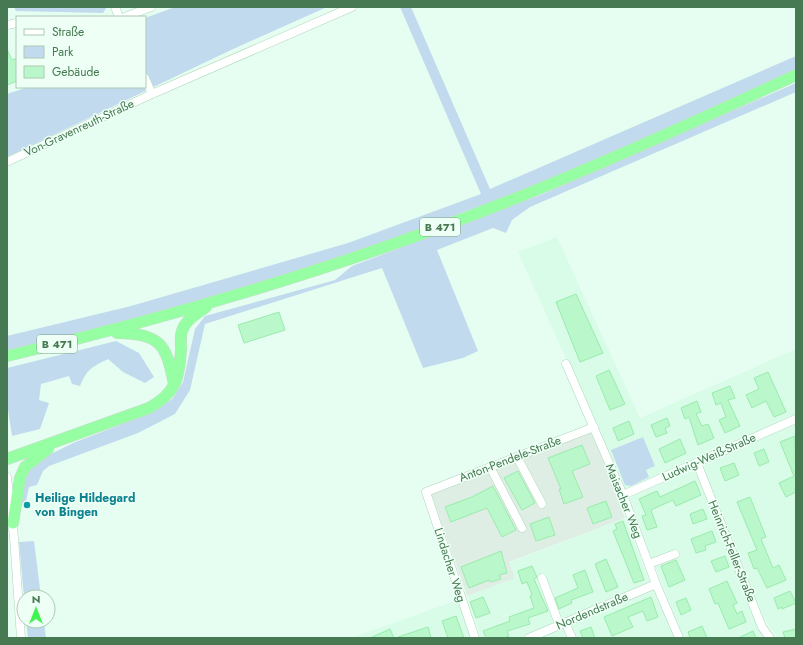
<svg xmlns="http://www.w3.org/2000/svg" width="803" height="645" font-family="Jost,sans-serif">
	<rect width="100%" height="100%" fill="#e5fef1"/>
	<path fill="#d9fce8" d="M557,237L640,418L796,349V414L626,492L518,252Z
		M796,422V638H777L764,618L701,464Z
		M696,468L765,638H684L680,630L628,498Z
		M625,518L650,582L520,638H481L467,596L515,578L509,563Z
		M654,589L675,638H577L571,624Z
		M458,600L471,638H351Z
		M562,627L566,638H535Z"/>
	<path fill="#dfeee4" d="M592,431L625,518L509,562L515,578L467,596L431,493Z"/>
	<path fill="#c2daee" d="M14,7H107L103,13L16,11Z
		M175,7H327L231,50L7,157V94L28,87H145V18Z
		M400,7H411L490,189L796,56V71L739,97L538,184L346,256L217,297L7,352V336L131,306L348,243L481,194Z
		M796,83V92L530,207L512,220L506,233L493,228L437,250L478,351L463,358L423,368L382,268L205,324L190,390L175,414L138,433L49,466L43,471L37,485L29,487L25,505L21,507L26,471L47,456L73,443L151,413L172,399L183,382L195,329L205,316L335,280L352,266L543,194Z
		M116,341L139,353L154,377L145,383L123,372L108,359C92,367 87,369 80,386L72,384L69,376L41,384L39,400L49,403L40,429L12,436L7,403V368Z
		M643,437L655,466L646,470L649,477L631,486L625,485L611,450Z
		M34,541L41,597H24L19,542Z
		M26,621H44L46,638H28Z"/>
	<path fill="#baf7ca" stroke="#99ebac" d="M7,49L12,60L17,58V81L7,85Z
		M576,294L603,353L580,362L556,302Z
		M279,312L285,330L244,343L238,325Z
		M609,370L625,404L610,410L596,376Z
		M768,372L786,412L774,417L766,401L752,408L746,395L759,389L754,378Z
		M730,386L735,398L728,400L740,426L725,433L719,420L726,417L721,403L716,405L712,393Z
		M697,401L701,412L696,414L702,426L708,424L714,438L698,445L689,417L685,419L681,408Z
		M667,418L670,426L665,428L667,433L656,437L651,425Z
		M629,421L634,434L618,441L613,428Z
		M795,436L796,492L786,497L779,483L794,476L780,442Z
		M680,439L686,453L665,463L659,449Z
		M582,445L590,464L572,471L583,497L564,504L559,489H561L548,458Z
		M764,449L769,462L759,466L754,453Z
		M734,463L739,475L725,481L720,468Z
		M518,471L535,503L522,510L504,478Z
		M695,481L701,495L676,506L673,500L651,510L657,527L647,530L642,516L646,515L639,499L657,491L660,497Z
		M493,486L516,530L502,537L487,508L451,522L445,507L472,497Z
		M750,497L766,537L761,539L773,568L779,565L786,580L767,588L757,568L754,569L748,553L757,550L737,502Z
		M606,501L612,517L593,524L587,508Z
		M703,509L707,519L693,524L690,514Z
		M549,517L555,535L536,541L530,524Z
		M623,521L644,580L634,583L613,531L617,529L615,524Z
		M712,531L716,542L705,546L706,550L696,553L691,539Z
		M501,551L507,573L499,575L501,579L490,582L489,580L469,588L461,567Z
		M725,556L729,567L716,572L711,561Z
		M606,559L618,587L606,592L595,564Z
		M676,560L685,580L669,587L661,566Z
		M532,566L537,577L534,579L548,611L528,618L530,624L507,631L509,636L504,638H486L483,631L510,621L509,617L534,608L530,596L532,595L527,582L522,584L518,571Z
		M585,570L593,592L571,600L572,603L559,609L555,598L578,588L573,575Z
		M727,581L737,603L733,605L737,614L742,611L746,622L729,629L718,603L715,604L709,589Z
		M790,591L796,603L782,609V607L778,609L774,598Z
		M483,597L490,613L476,618L470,602Z
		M651,597L658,617L647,621L643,611L628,617L633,627L612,636L604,617Z
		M686,598L691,610L681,615L676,602Z
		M456,616L464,638H448L442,621Z
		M702,626L707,638H690L688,632Z
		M428,627L431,638H399L398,637Z
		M591,627L595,638H583L580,631Z
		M390,629L394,638H370Z
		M796,629V638H785L783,632Z
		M753,631L756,638H738Z"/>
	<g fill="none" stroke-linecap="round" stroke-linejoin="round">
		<g stroke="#afd6bb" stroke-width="9">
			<path id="minor" d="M115,7L119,17
				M125,17L151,7
				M7,25L17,23
				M145,78L152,94
				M7,162L152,94L352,7
				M566,364L623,495L656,584L679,638
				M517,457L542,504
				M697,463L762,627L770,638
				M490,467L522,528
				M7,477L14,537L21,638
				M623,495L796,419
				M649,564L675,554
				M542,578L559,624
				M565,622L572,638
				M475,638L426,492L594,427
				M529,638L656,584"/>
		</g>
		<g stroke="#cbdacf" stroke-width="12">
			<path id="highway" d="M117,333C161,334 166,344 174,384
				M7,356C189,313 368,259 541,188C627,153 712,114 796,75
				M7,459L149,408C176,393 179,379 181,350C181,344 180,336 182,331C185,320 197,314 206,307
				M13,523L20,478L25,467L48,449"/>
		</g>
		<use href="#minor" stroke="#fff" stroke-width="8"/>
		<use href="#highway" stroke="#96fea3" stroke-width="11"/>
	</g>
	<circle fill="#0f9aa8" stroke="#eefff6" stroke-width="1.5" cx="27" cy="505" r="4"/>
	<g text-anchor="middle" stroke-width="3" stroke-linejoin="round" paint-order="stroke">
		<g fill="#eefff6" stroke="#79a283" stroke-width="1">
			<rect x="420" y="218" width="40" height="18" rx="3"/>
			<rect x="37" y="335" width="40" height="18" rx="3"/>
		</g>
		<g font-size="11" font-weight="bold" fill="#477a52">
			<text x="440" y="231">B 471</text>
			<text x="57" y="348">B 471</text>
		</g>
		<g font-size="12" fill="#477a52" stroke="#eefff6">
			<text transform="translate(79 128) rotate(-25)" y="4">Von-Gravenreuth-Straße</text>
			<text transform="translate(709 457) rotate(-24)" y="4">Ludwig-Weiß-Straße</text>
			<text transform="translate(510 459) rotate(-21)" y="4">Anton-Pendele-Straße</text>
			<text transform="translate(624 501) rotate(68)" y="4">Maisacher Weg</text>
			<text transform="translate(732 551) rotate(68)" y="4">Heinrich-Feller-Straße</text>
			<text transform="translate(450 565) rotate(72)" y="4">Lindacher Weg</text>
			<text transform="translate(592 611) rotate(-23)" y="4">Nordendstraße</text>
		</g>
		<g font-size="12" font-weight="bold" fill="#0d838f" stroke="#eefff6" text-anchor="start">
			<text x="35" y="502">Heilige Hildegard<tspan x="35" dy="14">von Bingen</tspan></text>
		</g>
	</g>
	<rect width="803" height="645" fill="none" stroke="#477a52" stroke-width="16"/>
	<rect x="16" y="16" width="130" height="72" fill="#eefff6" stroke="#abcab4"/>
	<rect x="24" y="29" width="20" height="6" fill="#ffffff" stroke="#abcab4"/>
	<text x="52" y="36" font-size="12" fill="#477a52">Straße</text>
	<rect x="24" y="46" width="20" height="12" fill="#c2daee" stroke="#abcab4"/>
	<text x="52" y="56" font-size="12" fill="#477a52">Park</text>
	<rect x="24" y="66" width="20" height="12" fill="#baf7ca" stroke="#abcab4"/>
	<text x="52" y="76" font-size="12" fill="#477a52">Gebäude</text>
	<g transform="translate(36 609)"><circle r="19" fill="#eefff6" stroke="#abcab4"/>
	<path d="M0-3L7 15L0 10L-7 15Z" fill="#3ff44e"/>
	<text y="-6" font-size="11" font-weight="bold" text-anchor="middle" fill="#477a52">N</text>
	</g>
</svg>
